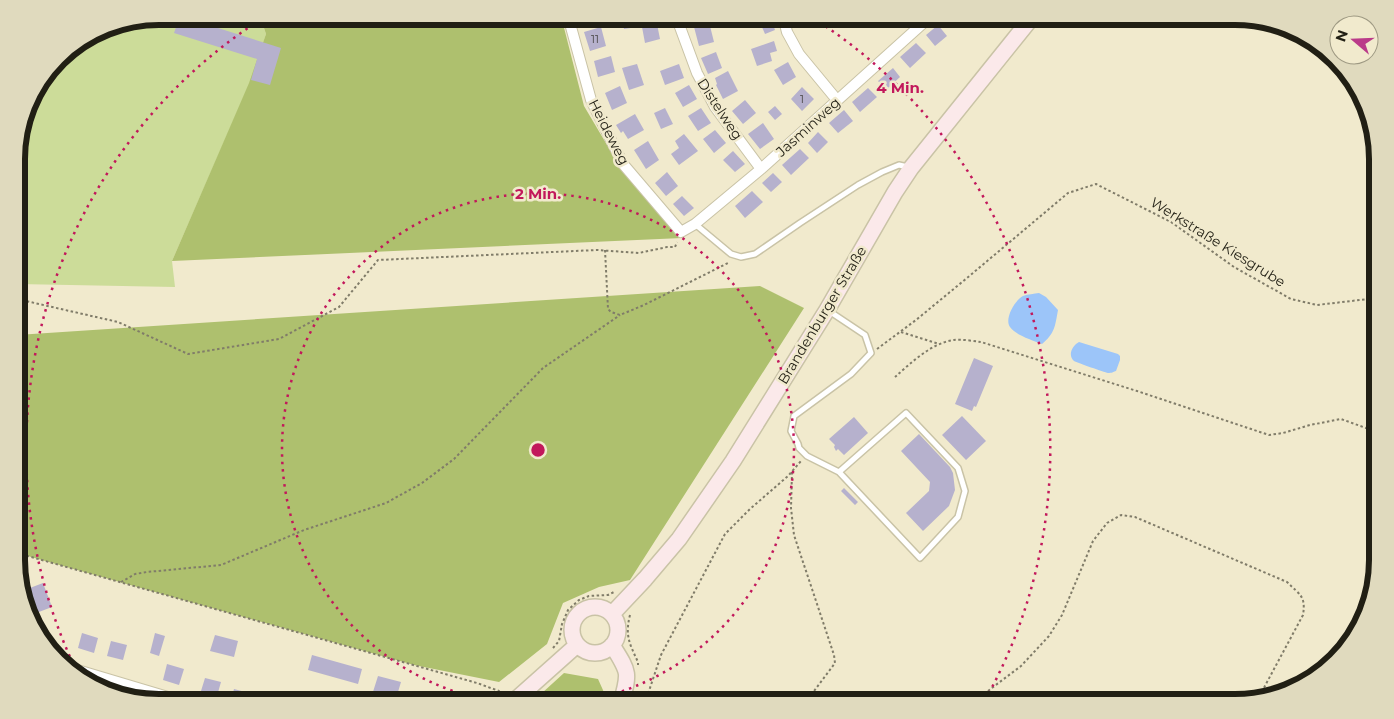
<svg xmlns="http://www.w3.org/2000/svg" width="1394" height="719" font-family="Montserrat,sans-serif">
	<rect width="100%" height="100%" fill="#f1eacd"/>
	<path fill="#ccdc99" d="M159,16H260L266,34L251,80L172,261L175,287L17,284V149L31,96L65,52L105,27Z"/>
	<path fill="#aec06e" d="M260,16H561L584,106L623,172L682,238L172,261L249,83L266,34Z
		M760,286L804,308L630,580L599,587L563,603L547,644L499,682L414,665L17,553V335Z
		M564,673L598,679L607,699L606,703H531Z"/>
	<path fill="#9cc5f9" d="M1039,293L1046,297L1058,310C1055,326 1055,333 1042,344C1032,340 1017,336 1010,327C1004,319 1015,300 1023,296C1028,294 1034,294 1039,293Z
		M1079,342L1118,354L1120,356V360L1116,371C1113,372 1112,373 1108,373C1104,372 1078,363 1074,361C1067,355 1073,345 1079,342Z"/>
	<path fill="#b6b1cd" d="M180,16L281,48L270,85L251,80L257,59L174,33Z
		M622,16H642L644,26L624,29Z
		M730,16L731,22L710,26L714,42L699,46L694,27L709,22V19L716,17Z
		M770,16L775,30L765,34L759,20Z
		M949,16H969L958,27Z
		M657,24L660,39L645,43L642,27Z
		M938,25L947,36L935,46L926,35Z
		M601,27L606,46L590,51L584,32Z
		M774,41L777,51L770,53L772,61L757,66L751,49Z
		M916,43L926,53L910,68L900,57Z
		M716,52L722,68L708,74L701,58Z
		M611,56L615,72L598,77L594,61Z
		M788,62L796,77L783,85L774,70Z
		M637,64L644,85L629,90L622,68Z
		M679,64L684,78L665,85L660,71Z
		M893,68L900,77L886,90L878,81Z
		M728,71L738,91L723,99L716,85L717,84L715,78Z
		M689,85L697,99L683,107L675,93Z
		M620,86L627,103L612,110L605,93Z
		M802,87L814,99L802,111L791,99Z
		M868,88L877,97L860,112L852,102Z
		M745,100L756,113L743,124L732,111Z
		M775,106L782,114L775,120L768,112Z
		M665,108L673,124L661,129L654,113Z
		M701,108L711,123L698,131L688,116Z
		M844,110L853,121L838,133L829,123Z
		M635,114L644,130L628,139L623,131L621,133L616,125Z
		M763,123L774,139L760,149L748,134Z
		M715,130L726,143L714,153L703,139Z
		M818,132L828,142L817,153L808,143Z
		M684,134L698,151L679,165L671,154L679,148L675,141Z
		M648,141L659,160L646,169L634,150Z
		M800,149L809,158L791,175L782,165Z
		M733,151L745,164L735,172L723,160Z
		M667,172L678,186L666,196L655,183Z
		M773,173L782,182L771,192L762,183Z
		M752,191L763,202L745,218L735,206Z
		M682,196L694,208L684,216L673,204Z
		M974,358L993,366L976,407L974,406L972,411L955,404Z
		M962,416L986,441L966,460L942,435Z
		M854,417L868,433L844,455L838,449L836,451L834,447L835,445L829,439Z
		M919,434L950,467L953,473L955,490L949,506L923,531L906,513L929,491L930,482L901,451Z
		M844,488L858,502L855,505L841,491Z
		M43,583L52,607L31,615L22,591Z
		M82,633L98,638L94,653L78,648Z
		M155,633L165,636L159,656L150,653Z
		M215,635L238,641L234,657L210,651Z
		M111,641L127,645L123,660L107,656Z
		M312,655L362,669L358,684L308,670Z
		M167,664L184,669L179,685L163,680Z
		M378,676L401,682L395,702L372,695Z
		M205,678L221,682L217,696L201,691Z
		M234,689L249,693L247,703H239L231,700Z"/>
	<g fill="none" stroke-linecap="round" stroke-linejoin="round">
		<g stroke="#c9c3a6" stroke-width="8">
			<path id="lane" d="M695,224L731,254L741,257L755,254L800,223L858,185L882,172L899,165L908,167
				M829,311L865,335L871,353L851,374L794,416L791,431L798,444L799,448L807,456L839,472L920,558L958,517L965,491L958,468L906,413L839,472"/>
		</g>
		<g stroke="#c9c3a6" stroke-width="12">
			<path id="street" d="M568,16L591,100L623,164L681,232L695,224L761,169L931,16
				M678,16L680,27L697,73L715,107L761,169
				M783,16L787,32L799,54L837,100
				M74,669L188,703"/>
		</g>
		<g stroke="#c9c3a6" stroke-width="18">
			<path id="secondary" d="M572 630a23 23 0 1 1 46 0a23 23 0 1 1-46 0Z
				M612,614L645,579L679,539L733,461L827,310L895,192L911,168L1033,16
				M612,645C629,672 630,672 621,703
				M512,703L577,645"/>
		</g>
		<path stroke="#807c69" stroke-width="2" stroke-dasharray="2.5 2.5" stroke-linecap="butt" d="M605,250L608,309L611,312L620,315L644,305L730,262
			M17,299L118,322L188,354L279,339L339,307L378,260L597,250L639,253L667,247H675L677,242
			M901,332L939,344
			M877,349L916,320L967,278L1068,193L1096,184L1171,222L1234,267L1291,299L1317,305L1377,298
			M895,377C911,363 931,343 954,340C962,339 973,341 981,342L1137,391L1269,435L1283,433L1310,425L1341,419L1377,432
			M792,472L791,508L794,535L834,655L835,663L805,703
			M17,553L477,683L499,691L502,695
			M121,582L135,574L147,572L221,565L304,530L386,503L422,483L454,459L543,368L620,315
			M630,615C625,635 629,643 638,662V665
			M553,648L559,641L562,624L568,610L579,600L589,596L608,595L614,592
			M645,703L661,655L725,534L750,509L788,476L801,461
			M972,703L1021,666L1049,636L1062,615L1093,541L1107,523L1121,515L1135,517L1287,582C1300,595 1306,596 1303,615L1259,697"/>
		<use href="#lane" stroke="#fff" stroke-width="5"/>
		<use href="#street" stroke="#fff" stroke-width="10"/>
		<use href="#secondary" stroke="#fbe9ea" stroke-width="15"/>
	</g>
	<g fill="none" stroke="#c2185b" stroke-width="2.5" stroke-dasharray="2.5 5">
		<path d="M496 702A256 256 0 1 1 580 702"/>
		<path d="M76 670A512 512 0 0 1 263 18M813 18A512 512 0 0 1 984 702"/>
	</g>
	<g text-anchor="middle" stroke-width="5" stroke-linejoin="round" paint-order="stroke">
		<g font-size="11" fill="#464442">
			<text x="595" y="43">11</text>
			<text x="802" y="103">1</text>
		</g>
		<g font-size="14" fill="#211f14" stroke="#f1eacd">
			<text transform="translate(720 109) rotate(57)" y="5">Distelweg</text>
			<text transform="translate(808 127) rotate(-42)" y="5">Jasminweg</text>
			<text transform="translate(609 132) rotate(63)" y="5">Heideweg</text>
			<text transform="translate(1218 242) rotate(32)" y="5">Werkstraße Kiesgrube</text>
			<text transform="translate(822 315) rotate(-59)" y="5">Brandenburger Straße</text>
		</g>
	</g>
	<path d="M0 0H1394V719H0ZM159 25H1235A134 134 0 0 1 1369 159V560A134 134 0 0 1 1235 694H159A134 134 0 0 1 25 560V159A134 134 0 0 1 159 25Z" fill="#e0dabe" fill-rule="evenodd"/>
	<path fill="none" stroke="#211f14" stroke-width="6" d="M159 25H1235A134 134 0 0 1 1369 159V560A134 134 0 0 1 1235 694H159A134 134 0 0 1 25 560V159A134 134 0 0 1 159 25Z"/>
	<circle cx="538" cy="450" r="8" fill="#c2185b" stroke="#f1eacd" stroke-width="2.5"/>
	<g font-size="15" text-anchor="middle" font-weight="bold" fill="#c2185b" stroke="#f1eacd" stroke-width="5" stroke-linejoin="round" paint-order="stroke">
		<text x="900" y="93">4 Min.</text>
		<text x="538" y="199">2 Min.</text>
	</g>
	<g transform="translate(1354 40) rotate(289)"><circle r="24" fill="#f1eacd" stroke="#9e9983"/>
	<path d="M0-4L9 19L0 12L-9 19Z" fill="#ba3b89"/>
	<text y="-8" font-size="14" font-weight="bold" text-anchor="middle" fill="#211f14">N</text>
	</g>
</svg>
